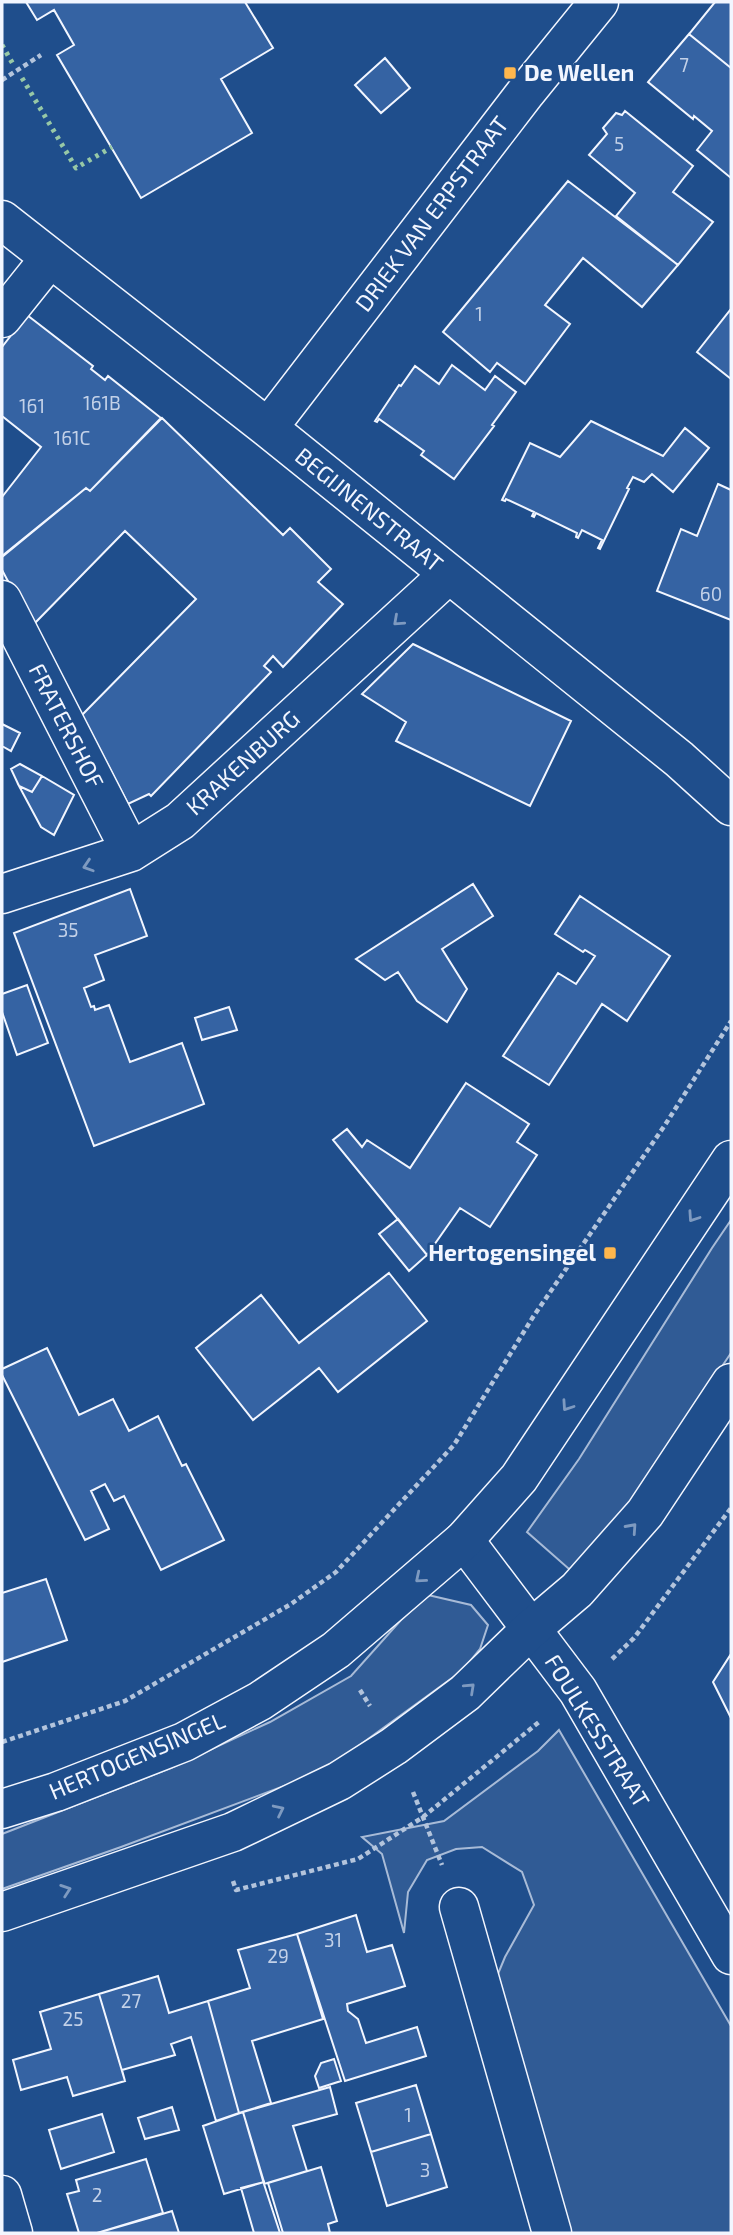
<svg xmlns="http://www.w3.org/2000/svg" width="733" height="2235" font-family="'Exo 2',sans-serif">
	<rect width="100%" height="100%" fill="#1f4e8c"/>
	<path fill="#305b95" stroke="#a8bbd7" stroke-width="2" d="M731,1220V1353L595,1554L583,1565L569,1569L527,1532L579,1459L712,1248Z
		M428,1595L471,1605L488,1625L480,1649L463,1670L324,1771L121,1847L2,1889V1834L171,1768L270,1722L351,1676L401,1620Z
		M559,1730L731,2026V2233H558L490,1993L505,1957L534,1905L522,1872L482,1847L456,1849L427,1860L408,1892L404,1933L382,1854L362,1837L444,1821L538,1751Z"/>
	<path fill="#3563a3" stroke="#f2f6ff" stroke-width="2" d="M26,2H245L273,48L221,79L252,133L141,198L57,55L74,45L54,10L37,20Z
		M715,2H731V68L689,34Z
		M689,34L731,68V178L697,150L712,131L694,116L693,119L648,82Z
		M385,58L410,88L381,113L355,85Z
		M625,111L693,166L673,192L713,222L678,265L616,216L635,193L589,155L607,134L603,128L616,113L622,115Z
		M568,181L678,265L642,307L583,258L545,305L570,324L525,384L497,363L490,372L443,332Z
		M731,309V379L697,352Z
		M27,315L93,366L91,369L105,380L108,376L161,418L90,491L86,488L2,556V497L41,447L2,416V347Z
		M452,365L485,390L495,376L516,392L492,425L494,426L454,479L421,455L424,451L379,419L377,422L375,421L399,385L401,386L415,366L439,384Z
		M162,418L283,535L290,528L331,569L318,582L343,604L283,667L273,656L264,666L271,672L151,796L149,794L128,804L82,715L196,599L125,531L32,626L2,570V557L86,488L90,491Z
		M591,421L663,456L685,428L709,448L673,492L652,474L644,482L633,477L627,488L629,489L600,549L598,548L602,540L582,530L578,538L576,537L577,533L536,513L534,517L532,516L534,512L506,499L505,501L502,500L530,443L560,457Z
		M718,484L731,490V620L657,591L681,529L697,536Z
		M413,644L571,721L530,806L396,741L406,722L362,694Z
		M2,724L20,733L11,751L2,746Z
		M20,764L42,776L32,792L19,786L11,769Z
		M42,776L74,795L54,835L41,827L19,786L32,792Z
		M473,884L493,916L442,949L467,989L447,1022L417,1001L398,972L385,980L356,959Z
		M130,889L147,936L95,955L104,980L84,988L91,1007L94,1006L95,1010L109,1005L130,1062L182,1043L204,1104L94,1146L14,933Z
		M580,896L670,956L627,1021L602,1004L549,1085L503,1056L558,973L576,984L595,956L585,950L583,952L555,934Z
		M27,985L48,1043L17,1055L2,1012V994Z
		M229,1007L237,1030L202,1040L195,1018Z
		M466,1083L529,1124L517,1142L537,1155L490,1227L460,1208L427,1255L333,1140L347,1129L362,1147L367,1140L410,1168Z
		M398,1219L427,1255L409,1271L379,1234Z
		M389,1273L427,1321L338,1392L319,1368L253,1420L196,1348L261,1295L299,1343Z
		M47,1348L79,1415L113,1399L129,1431L158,1416L182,1466L186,1464L224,1540L161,1570L124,1496L114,1501L105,1484L91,1491L109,1529L85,1540L2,1375V1369Z
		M46,1579L67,1640L2,1662V1593Z
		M731,1654V1718L713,1682Z
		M356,1915L367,1952L392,1945L405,1986L347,2004L348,2011L358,2019L366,2043L417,2027L426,2056L345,2081L297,1934Z
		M297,1934L323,2019L252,2041L271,2103L239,2113L208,2001L250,1988L238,1950Z
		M158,1976L169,2013L208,2001L239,2113L216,2121L191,2037L171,2044L175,2055L122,2070L125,2081L99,1994Z
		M99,1994L125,2081L73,2096L67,2077L21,2090L13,2060L51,2049L40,2012Z
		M334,2059L341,2081L319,2088L315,2076L321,2063Z
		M416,2085L431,2134L371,2152L356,2103Z
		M330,2087L337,2114L293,2126L307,2171L264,2184L243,2112Z
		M172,2107L179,2130L145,2139L138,2118Z
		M243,2112L264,2182L224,2194L203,2126Z
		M102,2114L114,2152L61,2169L49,2130Z
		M431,2134L447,2187L387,2206L371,2152Z
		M146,2159L163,2213L97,2233H79L67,2194L79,2191L76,2180Z
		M321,2167L337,2221L328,2224L330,2233H283L268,2183Z
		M264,2182V2184L280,2233H254L241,2188Z
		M172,2211L179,2233H97L149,2218Z"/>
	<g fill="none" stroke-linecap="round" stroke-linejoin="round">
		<g stroke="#f2f6ff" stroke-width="41">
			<path id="minor" d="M2,220L268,428L679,759L731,806
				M2,318L50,258
				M268,428L526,92L599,2
				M2,600L131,852
				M2,894L131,852L180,821L448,575
				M464,1540L578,1691L731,1955
				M459,1907L552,2233
				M2,2195L13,2233"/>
		</g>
		<g stroke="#f2f6ff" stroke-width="41">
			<path id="major" d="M2,1809L56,1792L184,1742L260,1701L336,1650L464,1540L519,1478L731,1160
				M2,1912L233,1832L339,1781L394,1746L465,1693L531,1629L577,1590L645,1513L731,1383"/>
		</g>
		<path stroke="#b3c4dc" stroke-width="4.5" stroke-dasharray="5 3.5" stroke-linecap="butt" d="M2,80L41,55
			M612,1659L634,1638L731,1508
			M360,1690L370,1706
			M2,1742L125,1701L291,1604L336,1572L454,1445L533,1317L665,1125L731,1021
			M413,1792L442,1865
			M233,1881L236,1890L358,1859L423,1817L539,1722"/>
		<use href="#minor" stroke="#1f4e8c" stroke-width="38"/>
		<use href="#major" stroke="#1f4e8c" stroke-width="38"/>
		<path stroke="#97c8a6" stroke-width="5" stroke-dasharray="3.5 5" stroke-linecap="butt" d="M2,45L13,64
			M22,78L76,168L112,147"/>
	</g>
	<defs><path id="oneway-chevron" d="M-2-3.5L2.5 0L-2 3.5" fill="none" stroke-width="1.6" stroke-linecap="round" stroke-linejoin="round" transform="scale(1.75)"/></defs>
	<g stroke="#7e9ac0">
		<use href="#oneway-chevron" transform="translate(398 621) rotate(138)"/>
		<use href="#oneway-chevron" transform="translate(88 866) rotate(162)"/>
		<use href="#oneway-chevron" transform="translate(693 1217) rotate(124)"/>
		<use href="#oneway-chevron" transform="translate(567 1406) rotate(124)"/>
		<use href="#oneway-chevron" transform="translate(632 1528) rotate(-48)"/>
		<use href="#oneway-chevron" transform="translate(420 1578) rotate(140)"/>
		<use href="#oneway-chevron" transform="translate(470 1688) rotate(-43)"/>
		<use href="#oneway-chevron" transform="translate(279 1810) rotate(-26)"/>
		<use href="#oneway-chevron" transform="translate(66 1890) rotate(-19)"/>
	</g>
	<g fill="#ffb74d" stroke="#1f4e8c" stroke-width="2.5">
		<rect x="503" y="66" width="14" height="14" rx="3.5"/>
		<rect x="603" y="1246" width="14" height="14" rx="3.5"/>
	</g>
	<g text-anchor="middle" stroke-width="5" stroke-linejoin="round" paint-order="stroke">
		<g font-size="19" fill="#c3d1e8">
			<text x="684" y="72">7</text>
			<text x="619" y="151">5</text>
			<text x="479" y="321">1</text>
			<text x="102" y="410">161B</text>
			<text x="32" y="413">161</text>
			<text x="72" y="445">161C</text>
			<text x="711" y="601">60</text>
			<text x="68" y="937">35</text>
			<text x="333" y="1947">31</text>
			<text x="278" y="1963">29</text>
			<text x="131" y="2008">27</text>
			<text x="73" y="2026">25</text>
			<text x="408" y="2122">1</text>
			<text x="425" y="2177">3</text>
			<text x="97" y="2202">2</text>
		</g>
		<g font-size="23" font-weight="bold" fill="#f2f6ff" stroke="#1f4e8c" text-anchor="start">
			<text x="524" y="81">De Wellen</text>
			<text x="596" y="1261" text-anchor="end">Hertogensingel</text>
		</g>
		<g font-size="23" fill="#f2f6ff" stroke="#1f4e8c">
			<text transform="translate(432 214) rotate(-53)" y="8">DRIEK VAN ERPSTRAAT</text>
			<text transform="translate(369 510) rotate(39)" y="8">BEGIJNENSTRAAT</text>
			<text transform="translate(66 726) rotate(63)" y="8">FRATERSHOF</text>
			<text transform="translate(243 763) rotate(-42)" y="8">KRAKENBURG</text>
			<text transform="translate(597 1731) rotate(58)" y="8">FOULKESSTRAAT</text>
			<text transform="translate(137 1756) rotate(-23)" y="8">HERTOGENSINGEL</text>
		</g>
	</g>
	<rect width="733" height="2235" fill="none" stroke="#f2f6ff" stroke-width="7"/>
</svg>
